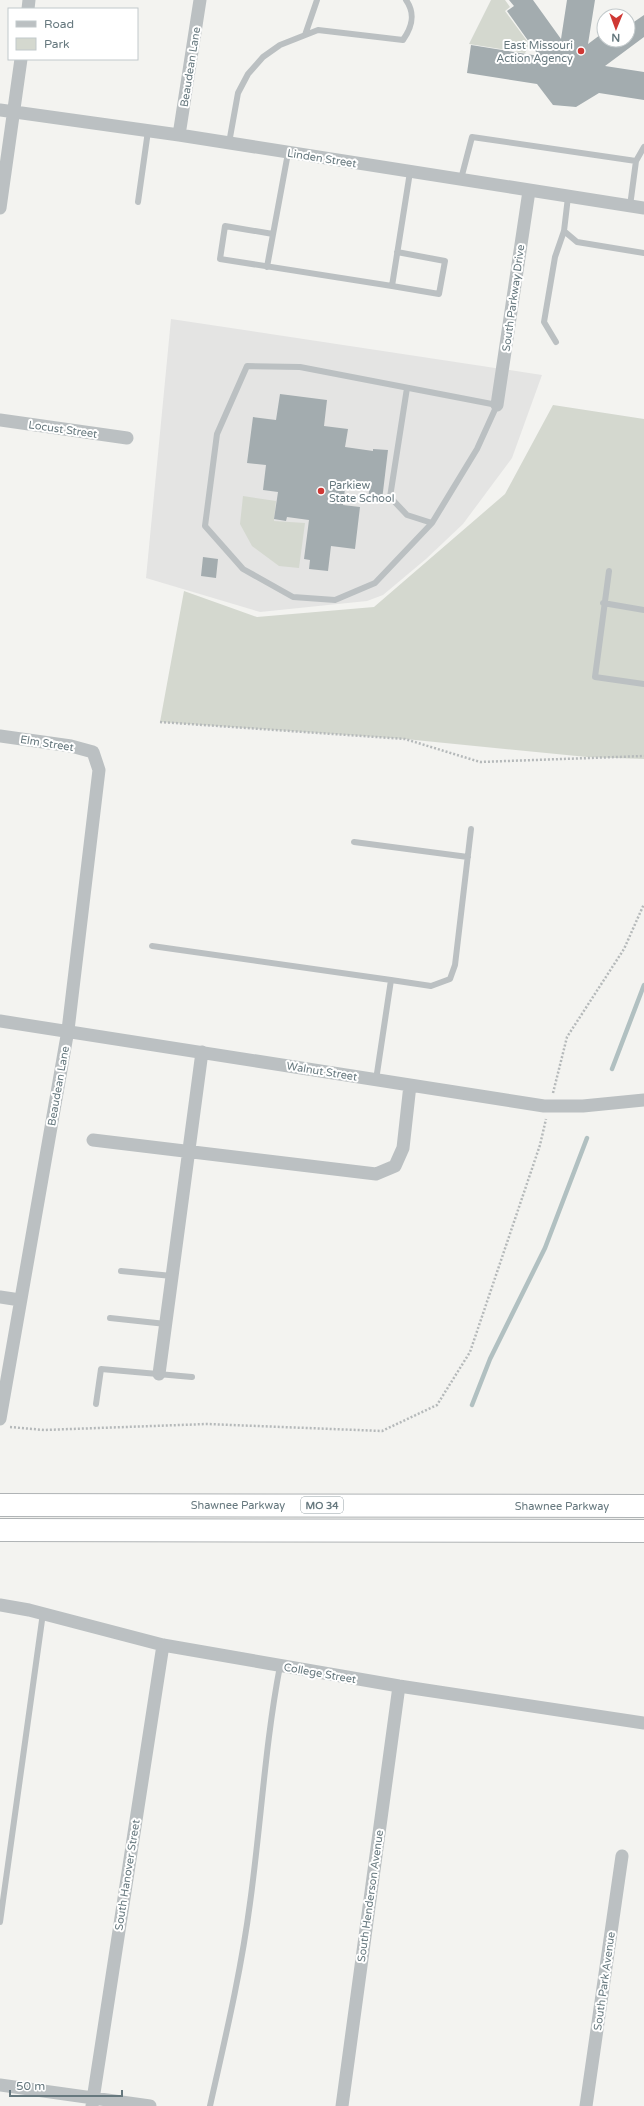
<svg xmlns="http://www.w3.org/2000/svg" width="644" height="2106" font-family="'Varela Round',sans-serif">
	<rect width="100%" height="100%" fill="#f3f3f0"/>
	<path fill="#e4e4e3" d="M171,319L542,375L512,458L463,524L426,559L383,595L367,601L260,612L146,578Z"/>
	<path fill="#d4d8cf" d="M491,0H505L510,7L505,11L530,45L525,53L469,44Z
		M553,405L644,419V759L587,757L405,739L160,722L184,591L257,617L374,607L505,494Z
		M243,496L276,501L274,521L305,523L299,568L279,566L252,546L240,524Z"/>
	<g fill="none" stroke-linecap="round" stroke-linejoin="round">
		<path stroke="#b1c0c1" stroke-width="4.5" d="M612,1069L644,985
			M472,1405L490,1359L545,1248L587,1138"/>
	</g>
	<path fill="#a3acaf" d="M509,0H533L561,39L567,0H595L588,44L604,32V40H628V26L644,15V37L605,66L644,72V100L599,93L576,107L553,105L537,84L467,73L471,45L539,56L507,11L514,6Z
		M280,394L327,400L324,426L348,429L345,447L373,451V449L388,450L382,500L368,499L370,484L346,481L343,505L360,507L355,549L331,546L328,571L309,569L310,560L304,559L309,520L287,517L286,521L274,519L278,492L263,490L266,465L247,463L253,417L276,420Z
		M203,557L218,559L216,578L201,576Z"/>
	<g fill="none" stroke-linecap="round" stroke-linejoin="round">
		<g stroke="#afb3b5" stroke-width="24">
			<path id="trunk" d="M0,1505L644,1506
				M0,1530L644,1531"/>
		</g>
		<path stroke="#b5b9ba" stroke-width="2.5" stroke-dasharray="2 2" stroke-linecap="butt" d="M160,722L405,739L480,762L644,756
			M553,1093L567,1037L624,949L644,904
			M10,1427L44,1430L207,1424L382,1431L437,1405L470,1352L540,1145L546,1119"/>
		<path stroke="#bbc0c2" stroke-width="6" d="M305,35L317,0
			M229,143L238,93L248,74L263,57L280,45L318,30L403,40C412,27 416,14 406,0
			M636,161L644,147
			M461,179L472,137L636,161L630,206
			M568,197L564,231L577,242L644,253
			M138,202L148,131
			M273,234L225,226L220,259L392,286
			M397,252L445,261L439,294L392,286L410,172
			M267,267L288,153
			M556,342L544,322L555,257L564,231
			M247,366L300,367L497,405L477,449L432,523L375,583L335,600L293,597L243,569L205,526L217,434Z
			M407,388L390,497L407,515L432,523
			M609,571L595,677L644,684
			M603,603L644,610
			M354,842L468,857
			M152,946L391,980L376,1080
			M391,980L431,986L450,979L455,965L471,829
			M121,1271L172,1276
			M110,1318L166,1324
			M96,1404L101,1369L192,1377
			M0,1922L43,1613
			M210,2106C225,2039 241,1972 250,1903C261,1824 265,1744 280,1666"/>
		<path stroke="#bbc0c2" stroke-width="13" d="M28,9L29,0
			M0,110L179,135L644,208
			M179,135L200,0
			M0,208L21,59
			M497,405L529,191
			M0,420L127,438
			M0,736L71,746L93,752L99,770L68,1030L0,1419
			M0,1021L544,1106H583L644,1100
			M93,1140L376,1174L395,1166L403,1148L410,1085
			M0,1297L20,1300
			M159,1374L202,1052
			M0,1605L29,1610L163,1645L399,1686L644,1723
			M0,2085L150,2106
			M92,2106L163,1645
			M342,2106L399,1686
			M586,2106L622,1856"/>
		<use href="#trunk" stroke="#fff" stroke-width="22"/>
	</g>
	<g fill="#cf3834" stroke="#fff" stroke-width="1.5">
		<circle cx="581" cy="51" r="4"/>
		<circle cx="321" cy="491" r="4"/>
	</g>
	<g text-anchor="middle" stroke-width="4" stroke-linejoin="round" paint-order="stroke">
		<rect fill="#fff" stroke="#94a0a5" stroke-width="1" x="301" y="1497" width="42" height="16" rx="3"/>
		<g font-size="10" font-weight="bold" fill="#66787e">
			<text x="322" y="1509">MO 34</text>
		</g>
		<g font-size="11" fill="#66787e" stroke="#fff" text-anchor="end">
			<text x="573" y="49">East Missouri<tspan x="573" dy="13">Action Agency</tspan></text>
			<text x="329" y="489" text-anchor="start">Parkiew<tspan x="329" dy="13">State School</tspan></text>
		</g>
		<g font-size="11" fill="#66787e" stroke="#fff">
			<text transform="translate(190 67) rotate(-81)" y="4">Beaudean Lane</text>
			<text transform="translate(322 158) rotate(9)" y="4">Linden Street</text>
			<text transform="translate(513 298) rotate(-82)" y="4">South Parkway Drive</text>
			<text transform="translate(63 429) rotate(8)" y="4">Locust Street</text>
			<text transform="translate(47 743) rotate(9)" y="4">Elm Street</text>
			<text transform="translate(322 1071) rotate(9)" y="4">Walnut Street</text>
			<text transform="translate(58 1086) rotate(-80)" y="4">Beaudean Lane</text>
			<text x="238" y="1509">Shawnee Parkway</text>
			<text x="562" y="1510">Shawnee Parkway</text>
			<text transform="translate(320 1673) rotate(10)" y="4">College Street</text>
			<text transform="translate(127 1875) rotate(-81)" y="4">South Hanover Street</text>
			<text transform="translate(370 1896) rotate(-82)" y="4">South Henderson Avenue</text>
			<text transform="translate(604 1981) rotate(-82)" y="4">South Park Avenue</text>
		</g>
	</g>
	<rect x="8" y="8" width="130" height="52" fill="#ffffff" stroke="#c2c9cb"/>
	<rect x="16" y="21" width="20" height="6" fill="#bbc0c2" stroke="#c2c9cb"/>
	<text x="44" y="28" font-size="12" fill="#66787e">Road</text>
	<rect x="16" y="38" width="20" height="12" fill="#d4d8cf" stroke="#c2c9cb"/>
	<text x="44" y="48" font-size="12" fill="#66787e">Park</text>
	<g transform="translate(616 28) rotate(181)"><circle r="19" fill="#ffffff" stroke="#c2c9cb"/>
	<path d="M0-3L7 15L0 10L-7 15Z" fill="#cf3834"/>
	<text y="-6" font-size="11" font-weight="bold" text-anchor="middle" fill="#66787e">N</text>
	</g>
	<path d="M10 2090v6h112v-6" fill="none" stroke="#66787e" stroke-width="2"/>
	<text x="16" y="2090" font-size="12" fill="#66787e" stroke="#ffffff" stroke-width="3" paint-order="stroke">50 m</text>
</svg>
